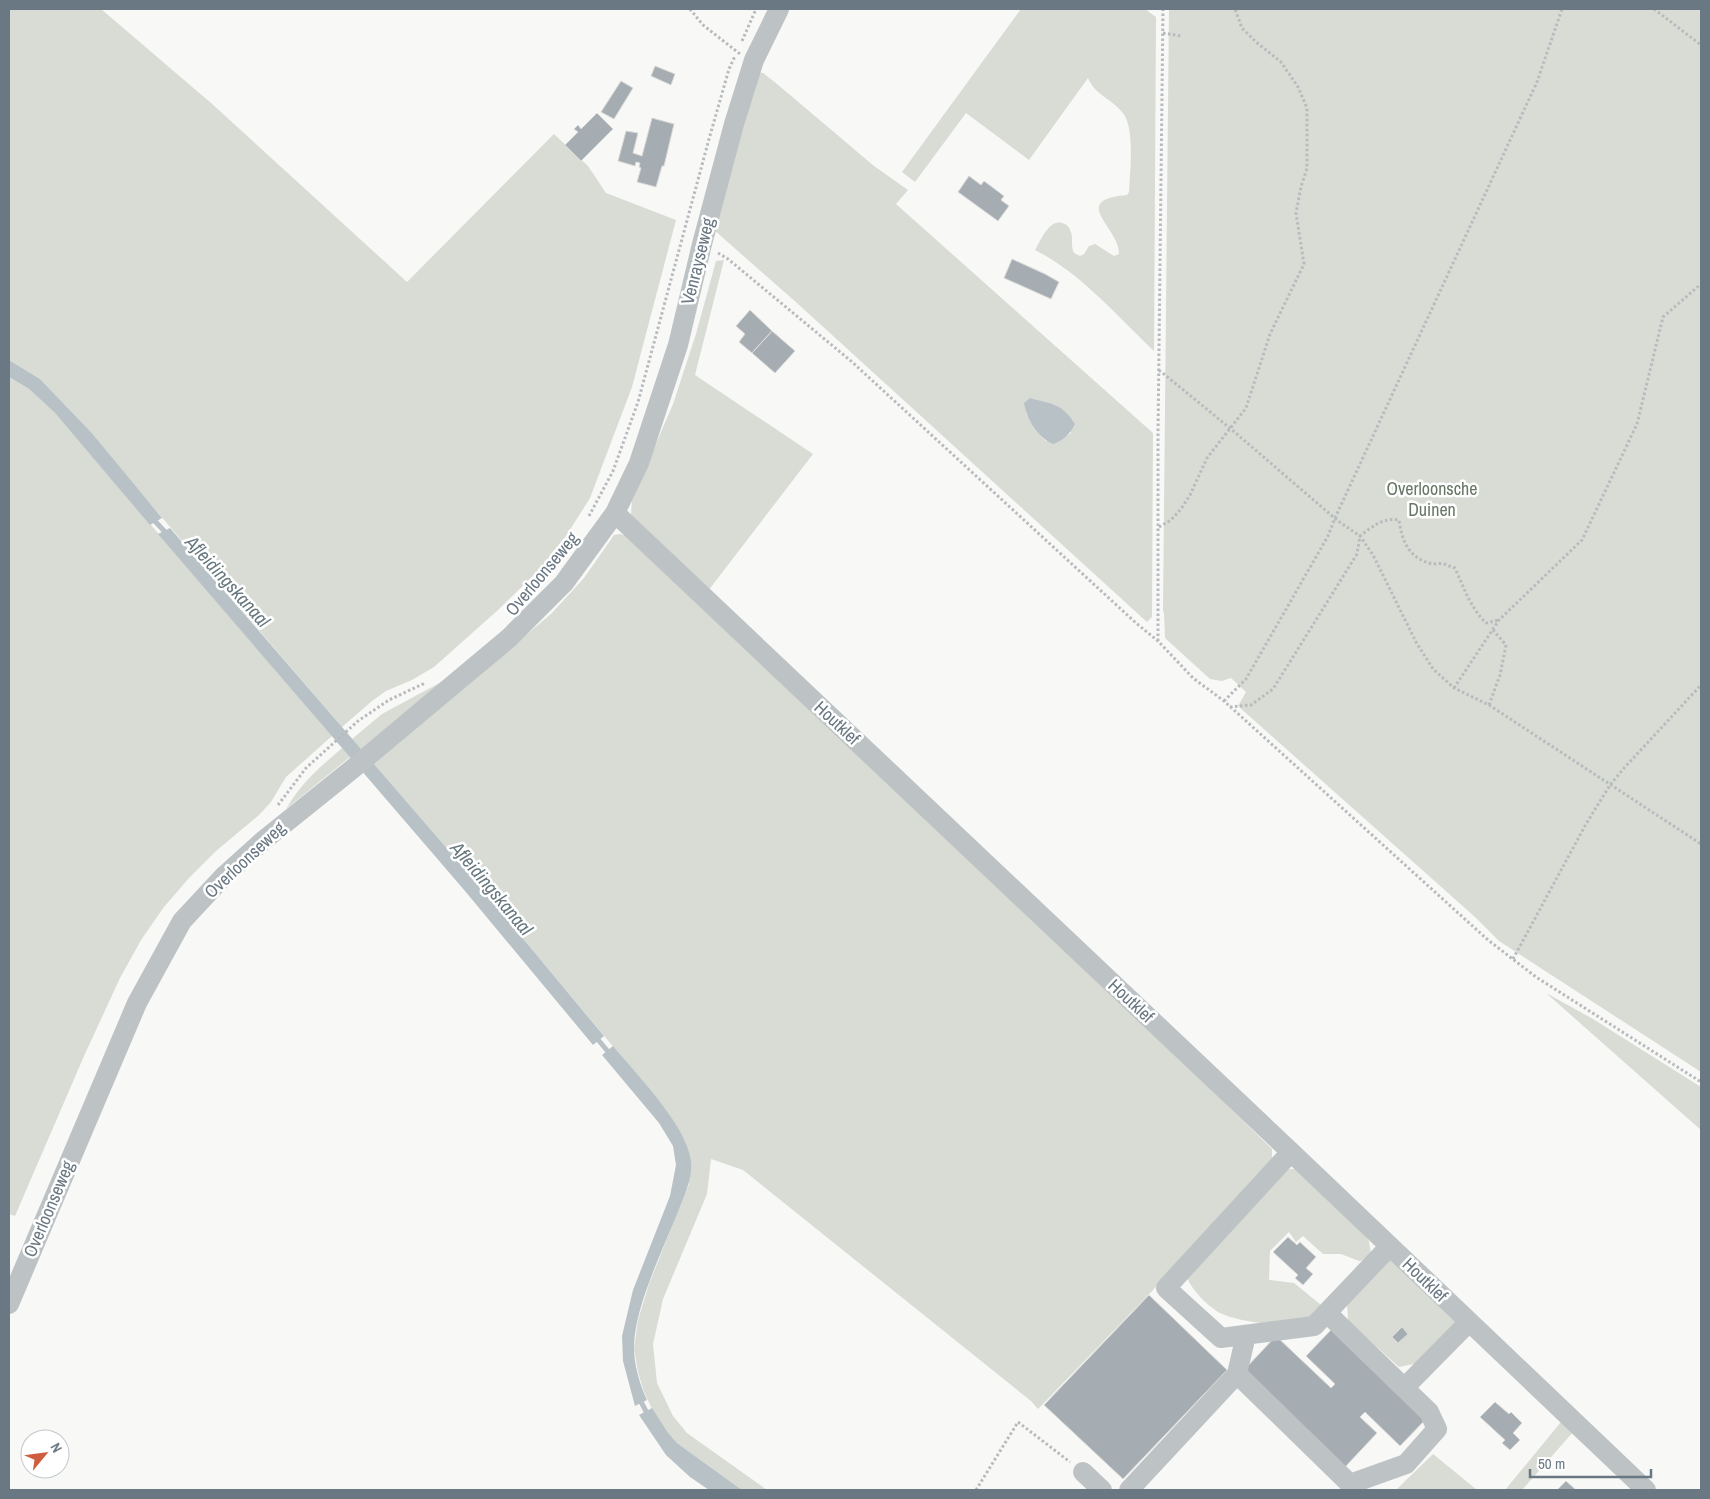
<svg xmlns="http://www.w3.org/2000/svg" width="1710" height="1499" font-family="'Archivo Narrow',sans-serif">
	<rect width="100%" height="100%" fill="#f8f8f6"/>
	<path fill="#d8dcd5" fill-rule="evenodd" d="M9,9H101L211,103L407,282L554,134L588,166L606,193L676,220L632,387L590,498L566,536L538,571L498,610L434,667L412,680L386,691L372,701L342,727L128,478L91,432L40,379L9,360Z
		M1021,9H1145L1156,17L1154,351C1117,316 1081,273 1035,250C1041,240 1050,216 1065,224C1068,226 1069,227 1070,230C1074,237 1070,246 1074,253L1080,256L1084,254L1089,246L1095,244L1114,256L1119,254C1120,228 1068,200 1127,195L1129,192C1130,173 1135,128 1123,113C1112,99 1095,95 1088,78L1029,160L966,113L915,182L902,172Z
		M1169,9H1701V1072L1499,941L1475,917L1238,706L1246,692L1231,678L1222,681L1210,679L1165,638L1164,613L1163,611Z
		M756,72L763,73L777,84L874,166L908,190L896,204L1153,433L1152,617L1147,622L797,303L714,230ZM1045,403L1057,406L1071,433L1063,438L1046,441L1035,430L1026,413Z
		M724,260L695,375L813,454L708,591L636,523L631,514L632,500L673,404L696,334L716,261Z
		M9,377L29,389L55,413L332,736L286,777L271,802L259,815L216,851L189,878L164,907L141,940L120,978L84,1056L15,1216L9,1214Z
		M620,534L633,538L915,801L1272,1149V1167L1038,1409L1031,1401L743,1170L711,1159L707,1194L663,1299L653,1344L657,1383L673,1416L687,1433L767,1490H742L677,1443L668,1434L653,1411L644,1392L638,1372L634,1349L638,1320L649,1284L689,1184L666,1110L476,882L373,763L551,614L584,578L614,535Z
		M445,680L361,749L352,739L382,714Z
		M342,748L350,757L286,809C302,782 319,768 342,748Z
		M1546,993L1593,1019L1701,1087V1130Z
		M1289,1169H1297L1358,1226L1369,1241L1371,1254L1366,1260L1359,1261L1341,1254H1323L1303,1236L1296,1242L1289,1232L1270,1251L1269,1280L1294,1283L1326,1309C1320,1313 1313,1321 1307,1322C1285,1327 1238,1323 1218,1312C1206,1304 1193,1291 1187,1278Z
		M1390,1259L1459,1325L1414,1364L1399,1367L1348,1321L1347,1303Z
		M1561,1422L1574,1431L1522,1490H1505Z
		M1433,1454L1477,1490H1396Z"/>
	<path fill="#b8c2c6" d="M9,360L40,379L91,432L162,518L150,525L55,413L29,389L9,377Z
		M1030,398C1053,405 1061,402 1075,424C1070,434 1063,441 1053,444C1037,437 1027,420 1024,403Z
		M170,528L476,882L604,1036L593,1045L465,891L158,534Z
		M613,1046C636,1074 686,1124 691,1161C693,1178 684,1196 678,1212C663,1250 634,1307 634,1348C634,1365 640,1385 647,1400L635,1406L623,1361L622,1336L633,1290L670,1196L676,1165L673,1146L659,1123L602,1055Z
		M652,1408L668,1433L677,1443L742,1490H709L690,1477L666,1455L639,1415Z"/>
	<g fill="none" stroke-linecap="round" stroke-linejoin="round">
		<path stroke="#b8c2c6" stroke-width="5" d="M151,517L168,535
			M595,1036L610,1054
			M639,1398L649,1417"/>
	</g>
	<path fill="#a5adb2" stroke="#dadad8" d="M655,66L675,74L671,85L651,76Z
		M621,81L633,88L614,119L601,112Z
		M597,113L613,129L581,161L565,145L578,132L574,129L578,125L581,129Z
		M652,118L674,124L664,166H662L656,187L637,182L641,168L639,167L640,163L636,162L635,166L618,161L626,131L638,133L633,153L642,156Z
		M969,176L981,185L984,181L1004,196L1001,200L1009,206L998,221L958,192Z
		M1012,259L1045,274L1059,282L1051,299L1004,278Z
		M750,310L772,331L752,353L739,342L745,334L736,326Z
		M772,331L795,351L775,373L752,353Z
		M1288,1237L1297,1245L1300,1242L1316,1257L1306,1268L1313,1274L1303,1285L1295,1278L1298,1275L1273,1252Z
		M1149,1295L1227,1370L1123,1479L1044,1405Z
		M1402,1327L1408,1334L1398,1343L1392,1337Z
		M1331,1330L1425,1420L1400,1446L1365,1412L1360,1417L1377,1433L1345,1467L1244,1370L1276,1336L1331,1388L1335,1384L1306,1356Z
		M1495,1402L1509,1414L1511,1412L1522,1423L1513,1433L1520,1440L1510,1450L1502,1443L1505,1440L1480,1417Z
		M1566,1481L1576,1490H1557Z"/>
	<g fill="none" stroke-linecap="round" stroke-linejoin="round">
		<path stroke="#b8bbbe" stroke-width="3" stroke-dasharray="2.5 2.5" stroke-linecap="butt" d="M690,9L703,25L740,54
			M1654,9L1701,45
			M1163,33L1181,36
			M742,41L756,9
			M718,253L728,259L851,361L1136,623L1158,641L1193,678L1224,701L1488,940L1536,977L1701,1082
			M1159,370L1231,429L1338,521L1360,536L1373,555L1416,642L1433,669L1454,688L1489,705L1701,844
			M589,516L613,471L638,402L709,139L729,69L735,56
			M1159,527L1171,520L1181,509L1190,495L1207,458L1246,408L1270,334L1304,264L1296,213L1301,187L1307,168V108L1298,87L1281,62L1256,42L1242,28L1235,9
			M1158,641V435L1163,9
			M1454,688L1499,620L1582,540L1637,424L1663,317L1701,284
			M1224,701L1246,679L1328,536L1335,518L1537,82L1562,9
			M1489,705L1500,675L1506,645L1493,630
			M1230,707L1251,705L1273,689L1357,554L1360,536C1371,527 1384,517 1399,520C1402,542 1409,558 1432,564C1436,564 1440,563 1444,564C1448,565 1451,567 1455,568C1464,588 1470,607 1486,623L1499,620
			M278,805L306,768L358,721L389,700L425,683
			M1513,959L1586,824L1610,785L1625,767L1701,685
			M976,1490L1018,1422L1070,1462"/>
		<path stroke="#bdc2c5" stroke-width="20" d="M615,513L1291,1152L1646,1490
			M1291,1152L1166,1288L1221,1338L1314,1326L1390,1246
			M9,1304L137,1003L182,921L223,877L264,840L350,771L509,638L564,583L615,513L639,463L678,345L702,244L734,124L754,60L779,9
			M1237,1374L1350,1484L1406,1464L1437,1429L1429,1412L1327,1313
			M1404,1388L1469,1322
			M1083,1472L1102,1490
			M1129,1490L1237,1374L1246,1335"/>
	</g>
	<g text-anchor="middle" stroke-width="5" stroke-linejoin="round" paint-order="stroke">
		<g font-size="18" fill="#6a7883" stroke="#fff">
			<text transform="translate(698 261) rotate(-76)" y="6">Venrayseweg</text>
			<text transform="translate(542 574) rotate(-50)" y="6">Overloonseweg</text>
			<text transform="translate(837 723) rotate(43)" y="6">Houtklef</text>
			<text transform="translate(245 860) rotate(-43)" y="6">Overloonseweg</text>
			<text transform="translate(1131 1001) rotate(43)" y="6">Houtklef</text>
			<text transform="translate(49 1209) rotate(-67)" y="6">Overloonseweg</text>
			<text transform="translate(1425 1280) rotate(44)" y="6">Houtklef</text>
		</g>
		<g font-size="18" fill="#677665" stroke="#fff">
			<text x="1432" y="495">Overloonsche<tspan x="1432" dy="21">Duinen</tspan></text>
		</g>
		<g font-size="19" font-style="italic" fill="#67787f" stroke="#fff">
			<text transform="translate(228 581) rotate(48)" y="7">Afleidingskanaal</text>
			<text transform="translate(492 888) rotate(50)" y="7">Afleidingskanaal</text>
		</g>
	</g>
	<rect width="1710" height="1499" fill="none" stroke="#6a7883" stroke-width="20"/>
	<g transform="translate(45 1454) rotate(61)"><circle r="24" fill="#ffffff" stroke="#c3c9cd"/>
	<path d="M0-4L9 19L0 12L-9 19Z" fill="#cf5e3e"/>
	<text y="-8" font-size="14" font-weight="bold" text-anchor="middle" fill="#6a7883">N</text>
	</g>
	<path d="M1530 1469v8h121v-8" fill="none" stroke="#6a7883" stroke-width="2.5"/>
	<text x="1538" y="1469" font-size="15" fill="#6a7883" stroke="#ffffff" stroke-width="4" paint-order="stroke">50 m</text>
</svg>
